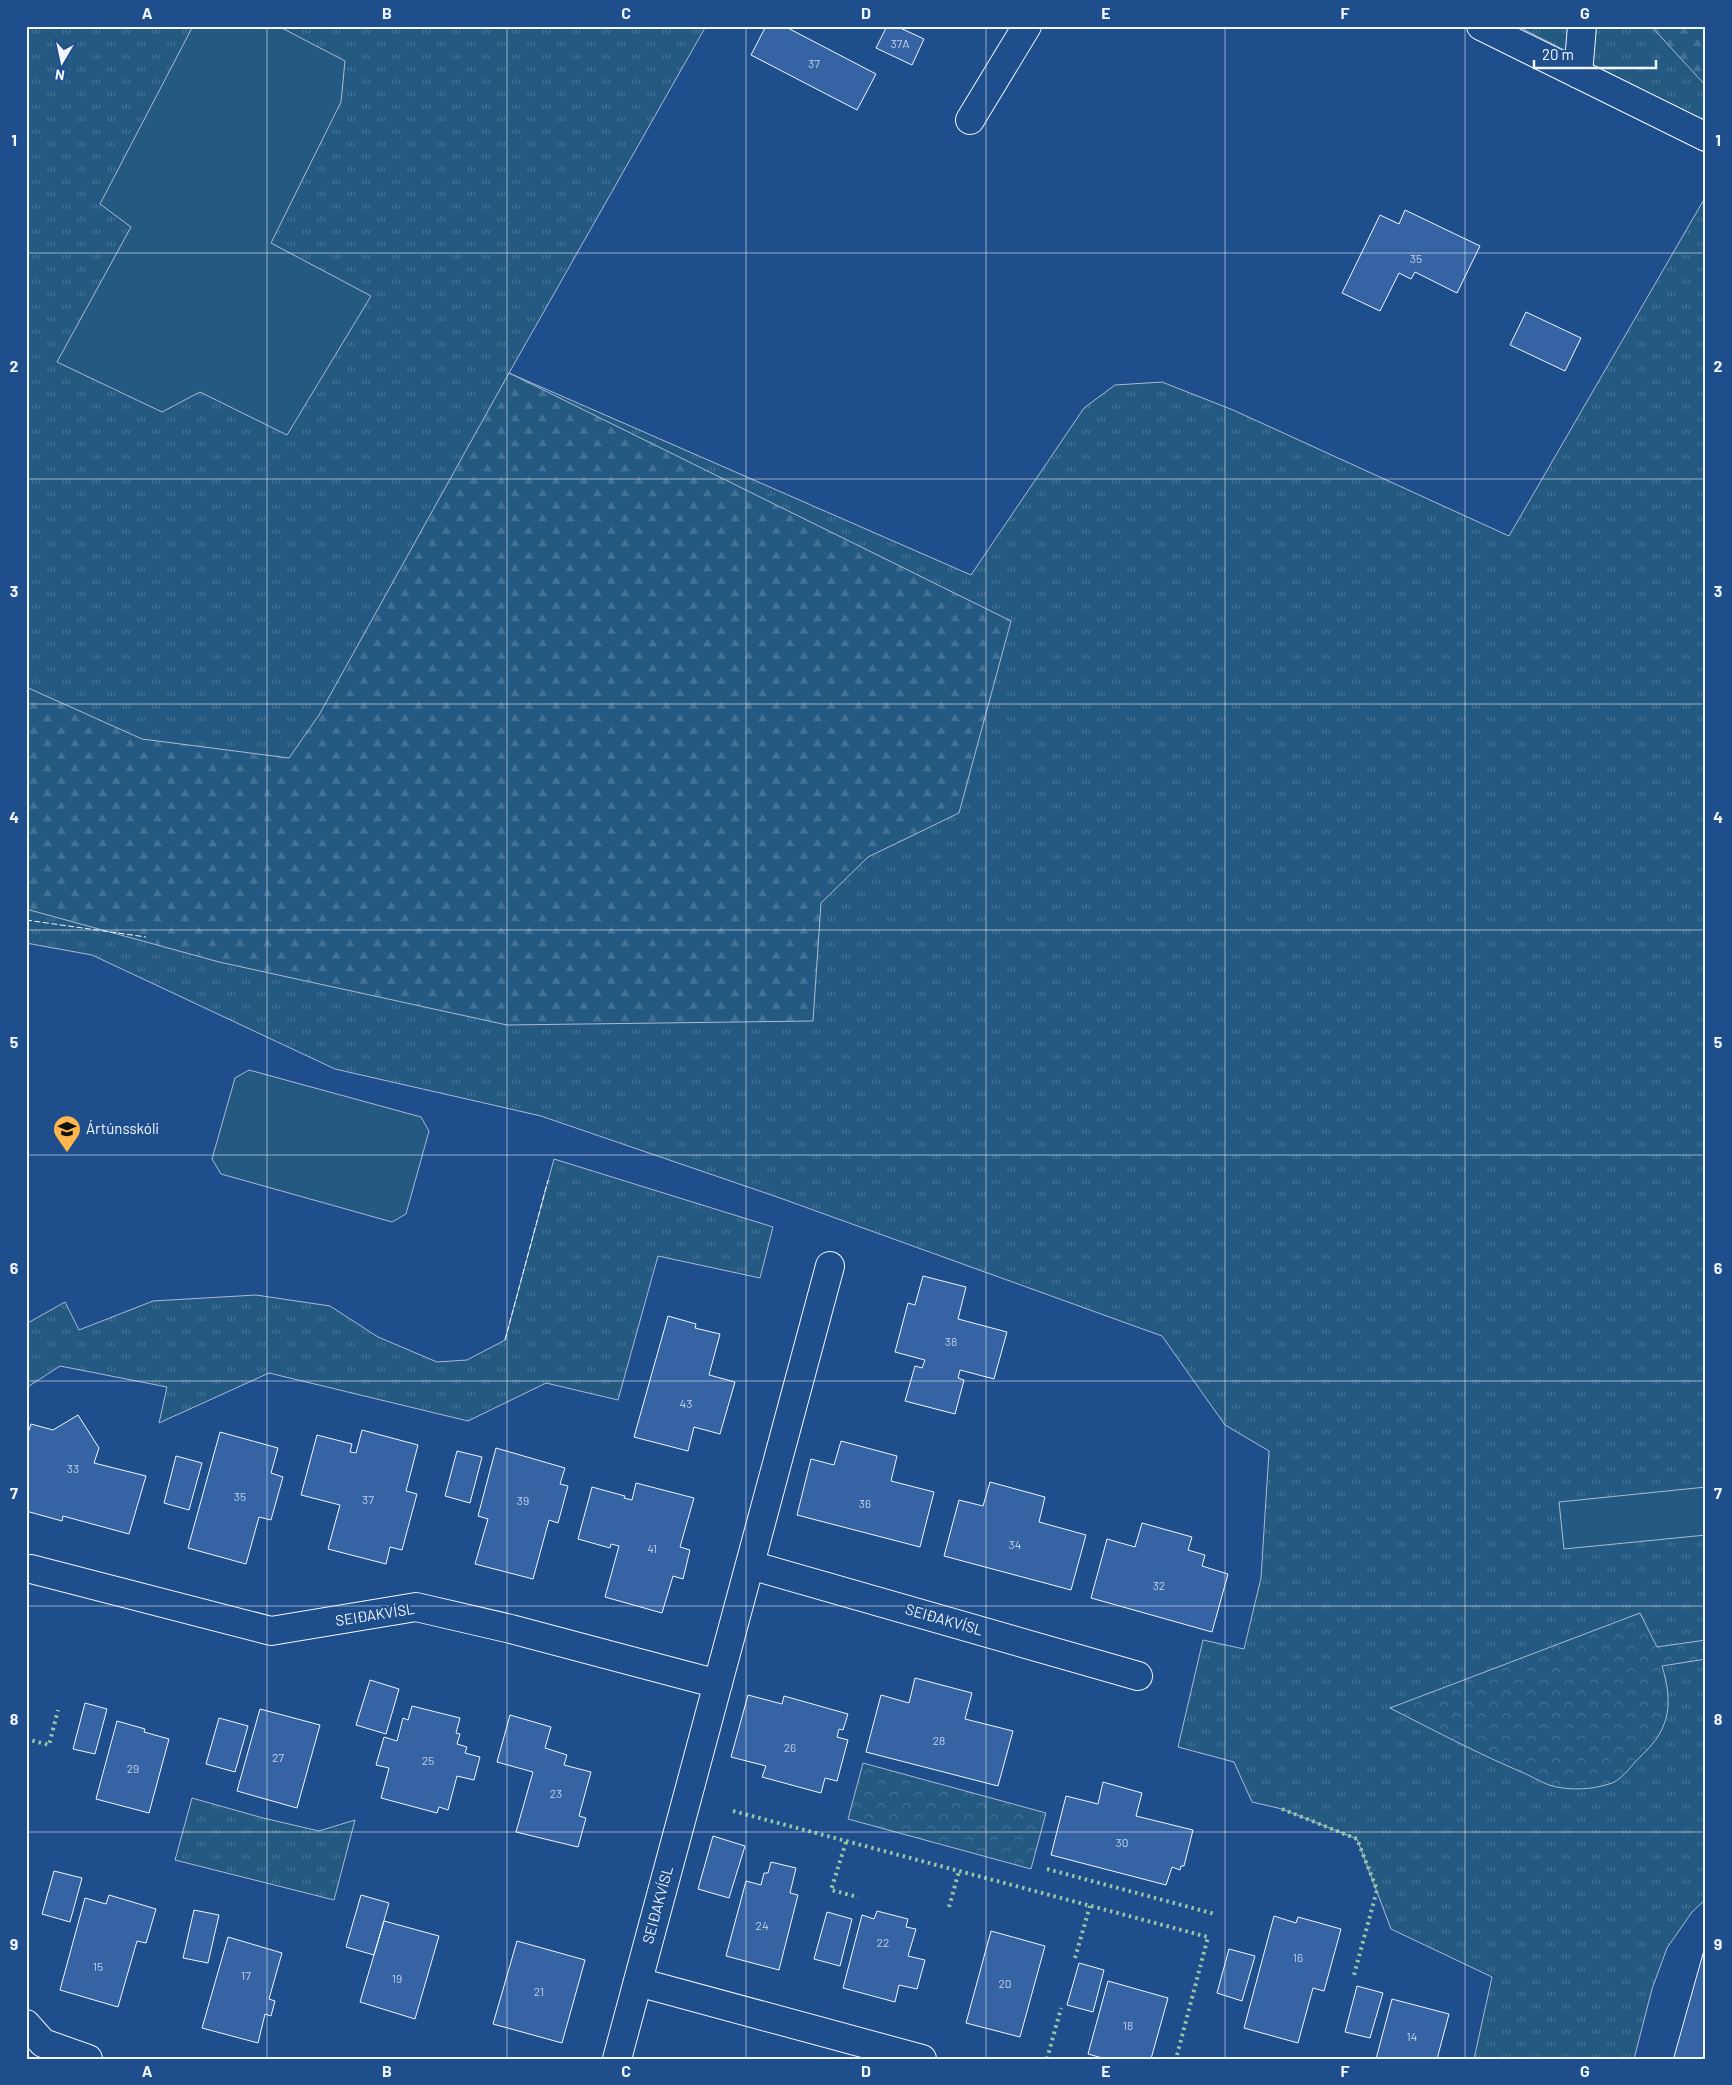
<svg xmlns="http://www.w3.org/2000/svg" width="1732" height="2085" font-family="Barlow,sans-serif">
	<defs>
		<pattern id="grass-tufts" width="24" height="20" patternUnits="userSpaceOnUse" patternTransform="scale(1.25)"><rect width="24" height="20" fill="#245a82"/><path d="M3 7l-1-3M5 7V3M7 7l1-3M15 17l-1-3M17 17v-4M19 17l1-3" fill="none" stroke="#447295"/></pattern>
		<pattern id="forest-firs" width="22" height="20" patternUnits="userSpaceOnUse" patternTransform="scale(1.25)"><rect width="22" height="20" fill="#245a82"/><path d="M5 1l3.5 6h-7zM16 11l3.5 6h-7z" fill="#447295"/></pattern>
		<pattern id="park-crowns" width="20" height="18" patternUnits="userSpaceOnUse" patternTransform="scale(1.25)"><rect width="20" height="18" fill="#245a82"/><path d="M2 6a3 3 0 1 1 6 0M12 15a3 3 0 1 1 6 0" fill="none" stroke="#447295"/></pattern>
	</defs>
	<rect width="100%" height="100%" fill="#1f4e8c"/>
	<path fill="url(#grass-tufts)" stroke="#a8bbd7" d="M26,26H706L509,373L971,575L1084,408L1115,385L1162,382L1233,410L1509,536L1706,196V1899L1692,1912L1667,1948L1652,1989L1634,2059H1474L1492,1977L1391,1929L1357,1839L1282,1809L1252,1802L1234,1762L1178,1747L1203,1640L1244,1649L1261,1578L1269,1451L1225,1425L1162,1336L780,1198L541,1116L335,1069L92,955L26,943Z
		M1517,26H1706V122Z
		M554,1159L773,1227L760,1278L658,1256L618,1400L546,1383L468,1421L269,1373L159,1423L167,1387L60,1366L26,1388V1324L65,1302L79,1330L153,1301L256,1295L330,1306L378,1337L437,1362L467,1360L505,1340Z
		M192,1798L263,1818L319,1831L355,1820L334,1900L175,1860Z"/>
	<path fill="url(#forest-firs)" stroke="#a8bbd7" d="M1651,26H1706V86Z
		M509,373L1011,621L959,813L868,857L821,903L813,1021L507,1025L219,962L26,909V687L142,739L289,758L319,715Z"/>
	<path fill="url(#park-crowns)" stroke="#a8bbd7" d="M1640,1613L1657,1647L1706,1640V1659L1662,1666C1673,1702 1671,1728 1642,1755C1633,1763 1623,1779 1612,1783C1593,1790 1568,1791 1549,1785C1541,1782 1529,1775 1519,1771C1475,1752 1433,1730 1390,1708Z
		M863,1763L1046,1813L1031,1869L848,1819Z"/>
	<path fill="#245a82" stroke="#a8bbd7" d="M193,26H278L345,61L341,102L271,243L371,296L287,435L200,392L162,412L57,362L131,227L100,204Z
		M249,1070L421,1117L429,1131L406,1214L392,1222L221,1174L212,1159L235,1078Z
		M1706,1487V1535L1564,1549L1559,1502Z"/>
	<path fill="#3563a3" stroke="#f2f6ff" d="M766,26H784L876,74L857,110L751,55Z
		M887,26H896L924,39L912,65L876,48Z
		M1405,210L1480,246L1457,293L1415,272L1411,279L1399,273L1380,311L1342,293L1380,215L1399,224Z
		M1526,312L1581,338L1565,371L1510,345Z
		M923,1276L966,1287L958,1319L1007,1332L994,1379L960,1370L958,1378L964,1380L955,1414L905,1401L915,1366L922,1368L925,1360L895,1352L908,1303L915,1305Z
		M668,1316L696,1324L695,1328L720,1334L709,1375L735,1382L720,1434L694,1427L688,1451L634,1437Z
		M78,1415L99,1448L94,1463L146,1476L129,1534L63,1516L62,1521L26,1511V1439L31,1424L53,1430Z
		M362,1430L418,1445L406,1491L417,1494L402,1550L390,1547L386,1564L328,1549L340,1505L301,1495L317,1435L352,1444L350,1452L356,1453Z
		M220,1432L278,1448L271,1473L283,1477L271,1520L259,1517L246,1564L188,1548Z
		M841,1441L897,1456L891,1481L934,1492L920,1547L797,1515L811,1459L834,1465Z
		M496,1448L565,1468L560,1484L568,1486L558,1523L549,1520L533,1579L475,1564L488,1519L478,1516Z
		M457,1451L482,1457L470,1503L445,1496Z
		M176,1456L202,1463L189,1510L164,1503Z
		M990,1482L1045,1497L1039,1522L1086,1535L1071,1590L944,1556L959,1500L983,1506Z
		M636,1483L694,1498L680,1547L690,1550L683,1579L673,1576L662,1613L605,1597L619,1546L611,1544L610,1548L578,1539L592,1487L625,1496L624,1498L632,1500Z
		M1142,1523L1192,1537L1188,1550L1205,1555L1202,1566L1228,1574L1212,1632L1091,1598L1107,1539L1135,1547Z
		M915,1678L972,1693L965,1719L1013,1731L998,1786L866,1752L881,1695L909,1703Z
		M370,1680L399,1689L386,1734L356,1725Z
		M748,1695L782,1704L784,1696L848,1714L843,1730L839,1729L837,1737L848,1740L837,1781L825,1778L821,1793L762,1777L766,1766L731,1757Z
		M85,1703L107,1709L95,1754L73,1749Z
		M412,1706L460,1718L456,1733L460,1734L457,1744L467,1747L465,1753L480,1757L474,1780L457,1776L448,1810L439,1807L437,1813L381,1798L389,1768L376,1765L384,1737L397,1741L403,1718L408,1720Z
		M260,1709L320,1725L297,1808L237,1791Z
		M510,1715L551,1727L545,1748L567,1755L564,1765L591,1772L579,1816L586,1818L578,1847L516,1832L533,1772L497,1762Z
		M219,1718L248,1726L235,1772L206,1764Z
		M117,1721L145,1729L144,1732L169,1739L149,1813L96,1799Z
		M1103,1782L1142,1793L1136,1816L1193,1830L1184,1866H1181L1180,1870L1172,1867L1166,1885L1051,1855L1066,1796L1098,1804Z
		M713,1836L745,1846L729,1898L698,1889Z
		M771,1862L796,1868L790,1893L798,1895L779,1970L726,1956L746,1881L761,1885L764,1873H768Z
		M54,1871L82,1878L70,1922L42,1914Z
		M109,1895L156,1909L146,1943L137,1941L118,2007L60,1990L85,1898L106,1904Z
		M361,1895L389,1903L374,1955L346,1947Z
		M194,1910L219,1915L208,1963L183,1958Z
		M877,1911L908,1919L906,1927L916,1929L908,1956L925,1960L917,1989L899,1985L895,2002L843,1988L862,1915L874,1919Z
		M827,1912L852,1919L840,1966L814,1959Z
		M1274,1916L1296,1923L1298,1917L1341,1929L1324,1991L1313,1988L1298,2043L1244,2028Z
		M384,1921L439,1936L415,2019L360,2002Z
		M991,1931L1045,1946L1020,2037L966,2023Z
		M228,1937L282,1953L269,1999L275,2001L271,2016L265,2014L258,2043L202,2028Z
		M517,1941L585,1960L562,2043L493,2024Z
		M1706,1943V2059H1681L1674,2057Z
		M1229,1949L1255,1956L1242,2001L1217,1993Z
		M1079,1963L1104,1970L1093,2012L1067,2005Z
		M1108,1981L1168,1998L1151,2059H1106L1088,2054Z
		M1357,1986L1383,1993L1370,2038L1345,2032Z
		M1392,1999L1449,2014L1437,2059H1376Z"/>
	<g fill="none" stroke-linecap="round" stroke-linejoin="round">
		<g stroke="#f2f6ff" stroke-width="30">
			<path id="minor" d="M1481,26L1706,137
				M1578,74L1582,26
				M970,120L1027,26
				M750,1565L1138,1676
				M31,1569L271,1631L416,1607L511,1629L718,1684
				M638,1982L922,2059
				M26,2024L43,2043L88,2059
				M617,2059L830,1266"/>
		</g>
		<use href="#minor" stroke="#1f4e8c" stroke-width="28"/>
		<path stroke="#97c8a6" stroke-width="4" stroke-dasharray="2.5 4" stroke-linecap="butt" d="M26,1739L49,1745L58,1710
			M1282,1809L1357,1839L1377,1890L1354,1975
			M733,1811L1208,1937L1176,2059
			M846,1842L831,1890L858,1897
			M1047,1869L1215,1914
			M949,1907L959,1871
			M1075,1958L1090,1906
			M1047,2059L1061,2008"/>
		<path stroke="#f2f6ff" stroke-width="1" stroke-dasharray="6 2.5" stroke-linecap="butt" d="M26,920L146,937
			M505,1340L548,1180"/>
	</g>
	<path fill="none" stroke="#f2f6ff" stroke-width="1" stroke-opacity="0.55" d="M267,26V2059M507,26V2059M746,26V2059M986,26V2059M1225,26V2059M1465,26V2059M26,253H1706M26,479H1706M26,704H1706M26,930H1706M26,1155H1706M26,1381H1706M26,1606H1706M26,1832H1706"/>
	<defs>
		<g id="school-pin" transform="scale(1.4375)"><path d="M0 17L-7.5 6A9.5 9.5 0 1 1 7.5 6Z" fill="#ffb74d" stroke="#1f4e8c"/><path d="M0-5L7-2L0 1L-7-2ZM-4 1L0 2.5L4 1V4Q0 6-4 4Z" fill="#111"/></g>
	</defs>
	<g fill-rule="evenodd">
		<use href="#school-pin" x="67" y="1129"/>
	</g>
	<g text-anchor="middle" stroke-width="4" stroke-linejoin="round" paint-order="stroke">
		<g font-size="12" fill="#c3d1e8">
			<text x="900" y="48">37A</text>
			<text x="814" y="68">37</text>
			<text x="1416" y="263">35</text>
			<text x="951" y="1346">38</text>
			<text x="686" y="1408">43</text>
			<text x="73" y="1473">33</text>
			<text x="240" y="1501">35</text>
			<text x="368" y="1504">37</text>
			<text x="523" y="1505">39</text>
			<text x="865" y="1508">36</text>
			<text x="1015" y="1549">34</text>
			<text x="652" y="1553">41</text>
			<text x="1159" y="1590">32</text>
			<text x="939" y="1745">28</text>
			<text x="790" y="1752">26</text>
			<text x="278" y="1762">27</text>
			<text x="428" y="1765">25</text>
			<text x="133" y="1773">29</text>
			<text x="556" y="1798">23</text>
			<text x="1122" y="1847">30</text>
			<text x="762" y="1930">24</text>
			<text x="883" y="1947">22</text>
			<text x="1298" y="1962">16</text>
			<text x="98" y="1971">15</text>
			<text x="246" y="1980">17</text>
			<text x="397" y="1983">19</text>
			<text x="1005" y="1988">20</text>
			<text x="539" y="1996">21</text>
			<text x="1128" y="2030">18</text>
			<text x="1412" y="2041">14</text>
		</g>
		<g font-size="15" fill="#f2f6ff" stroke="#1f4e8c" text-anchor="start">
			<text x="86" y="1134">Ártúnsskóli</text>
		</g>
		<g font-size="15" fill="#f2f6ff" stroke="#1f4e8c">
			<text transform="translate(375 1615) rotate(-9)" y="5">SEIÐAKVÍSL</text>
			<text transform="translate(944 1620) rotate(16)" y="5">SEIÐAKVÍSL</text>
			<text transform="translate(658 1905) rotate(-75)" y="5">SEIÐAKVÍSL</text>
		</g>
	</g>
	<rect width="1732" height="2085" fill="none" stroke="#1f4e8c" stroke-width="55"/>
	<g transform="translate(62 62) rotate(189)" stroke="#1f4e8c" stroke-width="4" paint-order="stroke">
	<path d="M0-4L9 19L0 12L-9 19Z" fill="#f2f6ff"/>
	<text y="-8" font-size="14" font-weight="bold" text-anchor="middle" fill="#f2f6ff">N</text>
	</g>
	<path d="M1534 60v8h122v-8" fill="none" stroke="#f2f6ff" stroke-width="2.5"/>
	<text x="1542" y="60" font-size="15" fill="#f2f6ff" stroke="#1f4e8c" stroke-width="4" paint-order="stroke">20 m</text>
	<rect x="28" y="28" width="1676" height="2030" fill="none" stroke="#f2f6ff" stroke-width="2"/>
	<g font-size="16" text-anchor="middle" font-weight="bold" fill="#f2f6ff">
		<text x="147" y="19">A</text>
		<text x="387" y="19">B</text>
		<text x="626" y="19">C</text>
		<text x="866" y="19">D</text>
		<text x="1106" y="19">E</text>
		<text x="1345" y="19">F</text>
		<text x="1585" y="19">G</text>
		<text x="14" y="146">1</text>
		<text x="1718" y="146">1</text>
		<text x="14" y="372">2</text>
		<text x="1718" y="372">2</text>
		<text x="14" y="597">3</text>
		<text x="1718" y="597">3</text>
		<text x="14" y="823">4</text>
		<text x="1718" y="823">4</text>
		<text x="14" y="1048">5</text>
		<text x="1718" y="1048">5</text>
		<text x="14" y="1274">6</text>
		<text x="1718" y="1274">6</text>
		<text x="14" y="1499">7</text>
		<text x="1718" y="1499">7</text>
		<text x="14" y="1725">8</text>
		<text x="1718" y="1725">8</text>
		<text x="14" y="1950">9</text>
		<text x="1718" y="1950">9</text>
		<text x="147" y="2077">A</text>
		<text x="387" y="2077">B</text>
		<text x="626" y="2077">C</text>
		<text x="866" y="2077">D</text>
		<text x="1106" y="2077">E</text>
		<text x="1345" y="2077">F</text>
		<text x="1585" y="2077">G</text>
	</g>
</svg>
